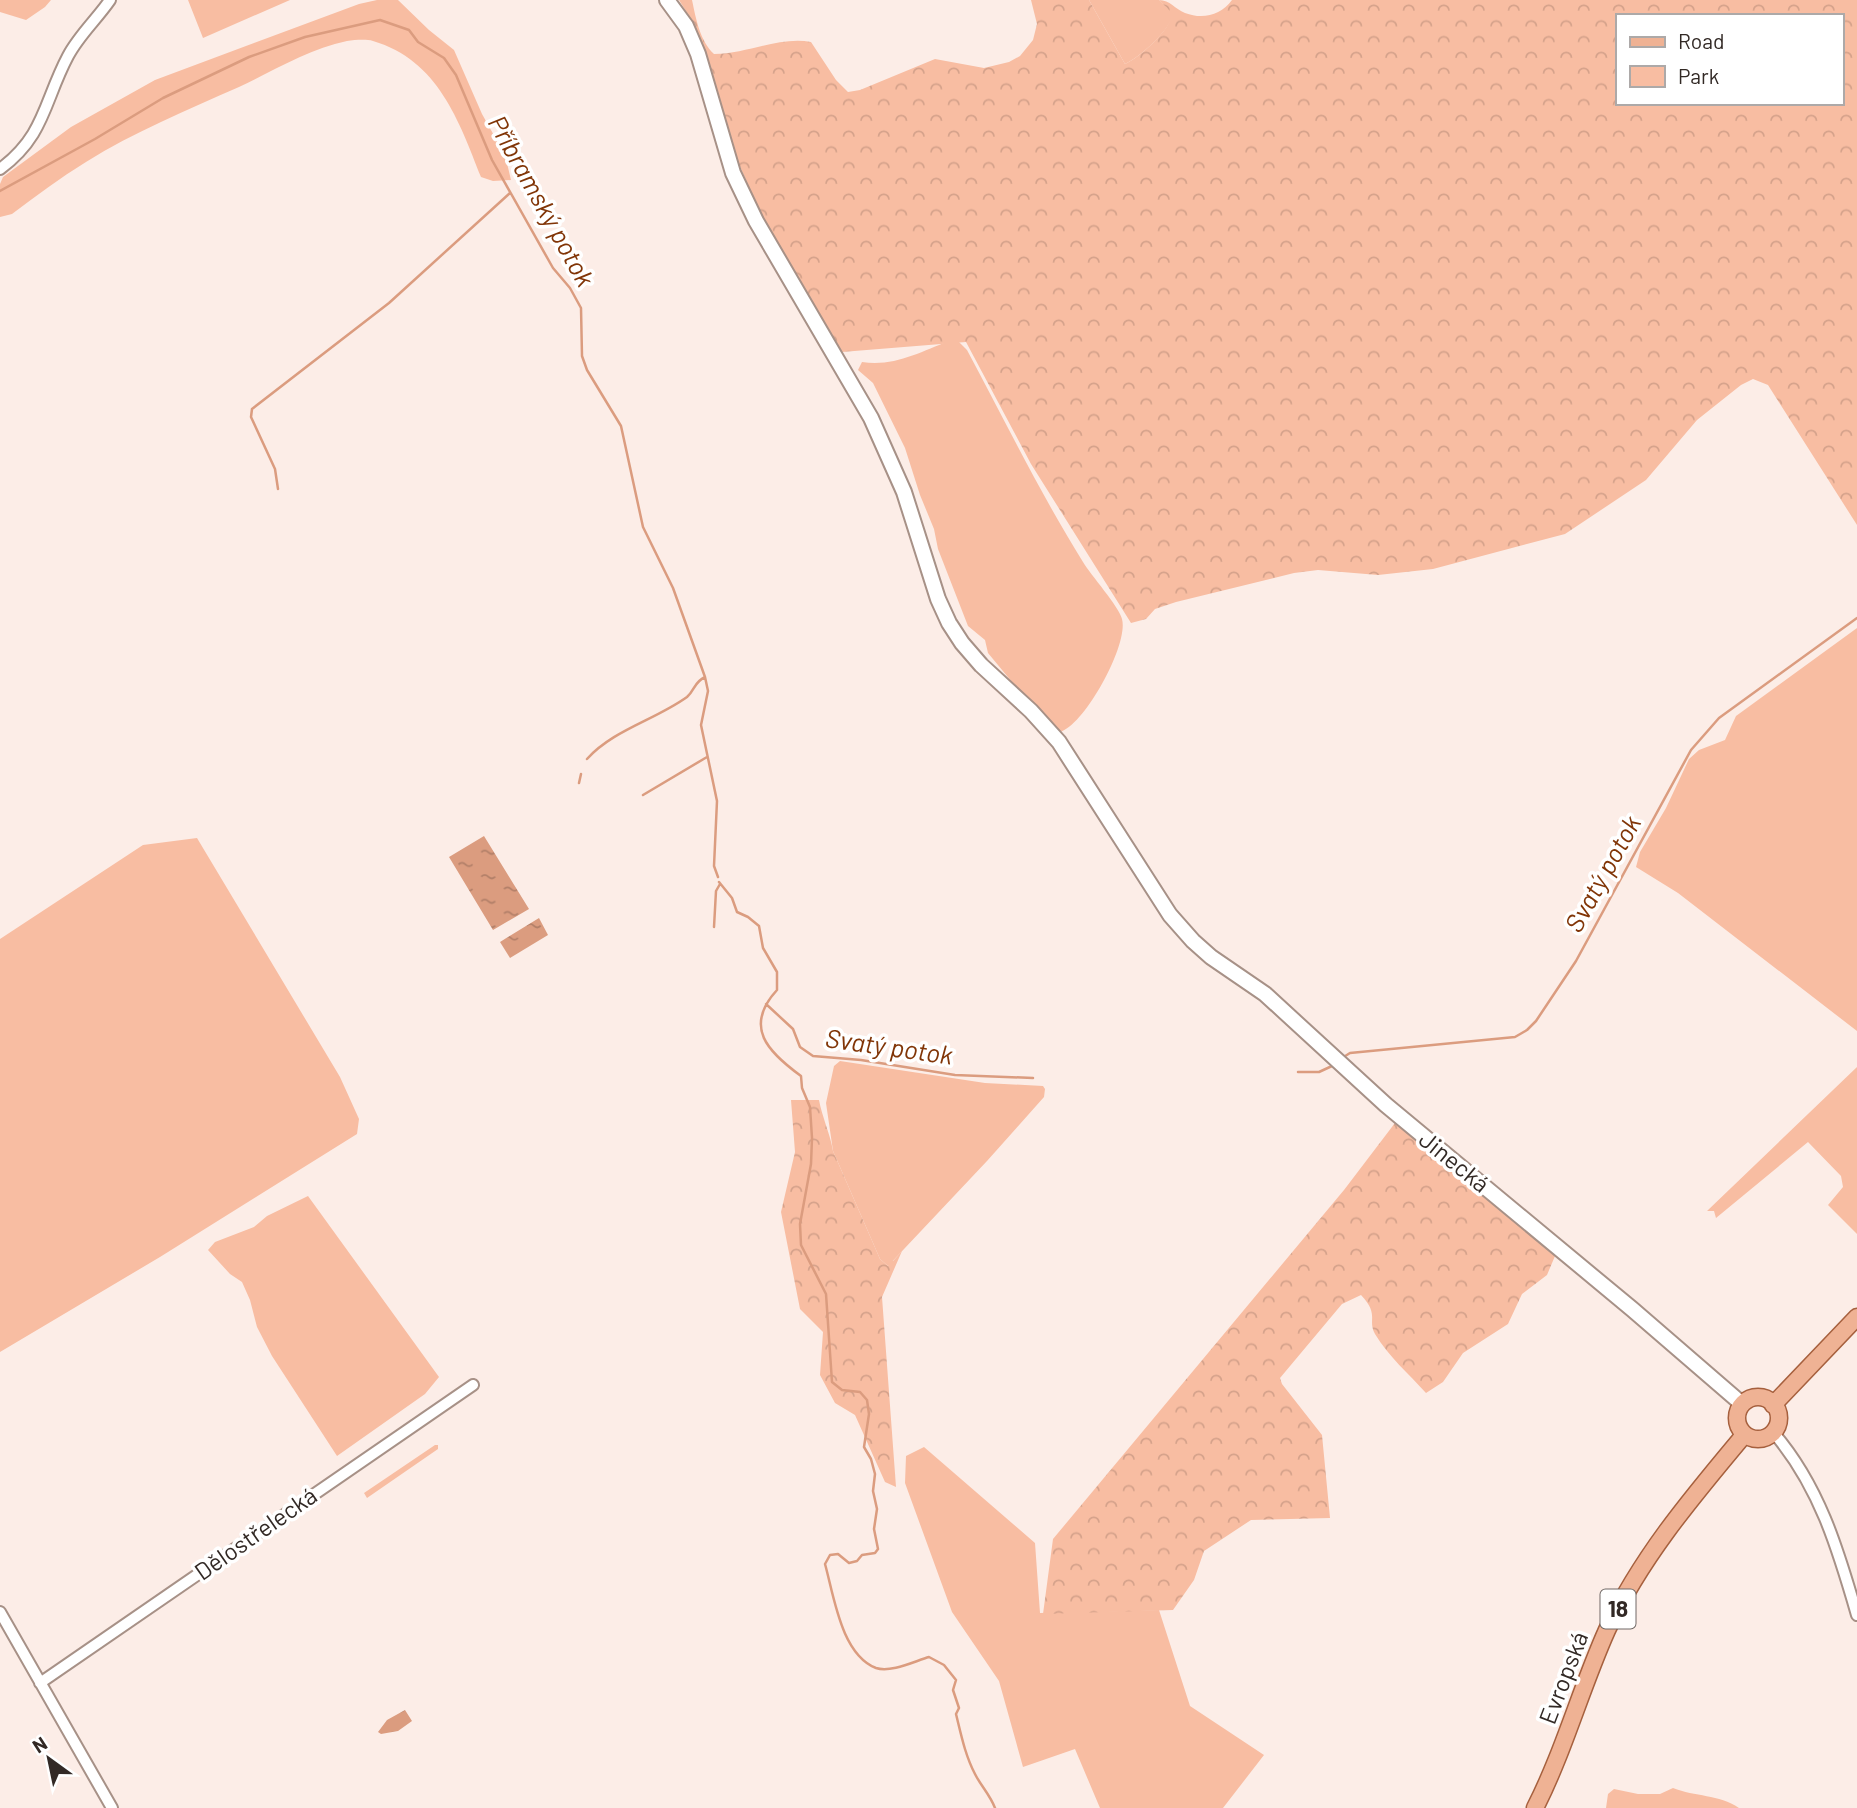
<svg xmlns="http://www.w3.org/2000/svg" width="1857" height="1808" font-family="Barlow,sans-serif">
	<defs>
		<pattern id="forest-crowns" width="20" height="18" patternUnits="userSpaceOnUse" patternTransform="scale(1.75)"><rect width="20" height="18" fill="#f8bda2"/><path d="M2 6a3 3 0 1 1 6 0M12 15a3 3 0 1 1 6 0" fill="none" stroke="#d5a28b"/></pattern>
		<pattern id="water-ripples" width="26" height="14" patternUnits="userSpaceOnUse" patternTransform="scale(1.75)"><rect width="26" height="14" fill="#db9c7f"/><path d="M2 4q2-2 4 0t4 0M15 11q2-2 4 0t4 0" fill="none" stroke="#b27f68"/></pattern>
	</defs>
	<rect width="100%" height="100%" fill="#fcede7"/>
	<path fill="#f8bda2" d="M0,0H51L45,7L26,20L0,12Z
		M188,0H290L203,38Z
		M377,0H398L429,30L454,50L482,114L505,155L511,180L493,181L481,177C459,121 438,60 373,41C366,39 355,40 347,41C309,49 273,71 239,87C187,110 134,132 86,162C60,178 36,196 12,214L0,217V184L3,177L71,127L155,80L359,4Z
		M1089,0H1159L1173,13C1171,30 1140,57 1125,64Z
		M949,341H958L967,350C1005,421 1040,493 1083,562C1090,574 1120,608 1122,619C1129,644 1085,725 1060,732L1021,693L988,653L985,640L968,626L938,549L934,529L920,495L905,448L873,383L858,370L862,362C894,367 920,352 949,341Z
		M1857,628V1031L1678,893L1636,867L1640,852L1666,808L1689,759L1699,750L1725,740L1736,716Z
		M197,838L340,1077L359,1119L357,1134L160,1257L0,1352V939L143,845Z
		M840,1061L985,1083L1043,1086L1045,1089L1044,1097L987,1161L888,1266L880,1259L833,1151L826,1103L834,1066Z
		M1857,1067V1234L1828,1205L1843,1187L1841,1176L1808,1142L1716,1218L1714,1211H1707Z
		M308,1196L439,1377L425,1394L337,1456L272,1356L257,1327L250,1300L242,1282L230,1274L208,1250L215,1242L254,1227L267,1216Z
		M435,1445H438V1449L367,1498L364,1493Z
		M924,1447L1035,1543L1040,1613L1159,1610L1190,1706L1264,1755L1223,1808H1100L1075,1749L1023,1767L999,1681L952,1612L905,1483L906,1456Z
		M1673,1788C1695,1797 1719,1794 1739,1808H1606L1608,1794L1614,1789L1638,1794H1660Z"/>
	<path fill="url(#forest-crowns)" fill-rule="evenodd" d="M679,0H692C696,19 700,41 714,54C747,54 780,36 811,42L836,80L848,92L860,90L935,59L984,68L1009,62L1020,56L1033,40L1037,24L1031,0H1089L1125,64C1140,57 1171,30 1172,13L1159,0C1170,0 1175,9 1185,13C1203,20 1221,15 1232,0H1857V525L1768,385L1753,379L1741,385L1697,420L1646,480L1565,534L1433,569L1378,575L1318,570L1294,573L1176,602L1155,609L1146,619L1131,623L1031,464L966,342L842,352L761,214L730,144L708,60L692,21ZM1617,16H1841V103H1617Z
		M791,1100H819C822,1117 830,1133 833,1151L880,1259L888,1266L890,1261H893L902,1251L882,1297L896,1487L885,1482L855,1415L835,1403L820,1375L823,1332L800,1309L781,1212L795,1152Z
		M1398,1119L1555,1256L1547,1275L1522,1294L1508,1324L1463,1353L1443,1382L1426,1393C1409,1374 1388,1356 1375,1334C1367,1320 1380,1315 1361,1295L1342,1304L1280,1378L1282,1384L1322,1435L1330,1518L1251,1520L1204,1551L1194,1580L1173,1610L1043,1614L1053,1539L1344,1190Z"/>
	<path fill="url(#water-ripples)" d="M484,836L529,909L493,930L449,857Z
		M539,918L548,935L510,958L500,942Z
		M405,1710L412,1721L398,1731L381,1734L378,1732L387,1720Z"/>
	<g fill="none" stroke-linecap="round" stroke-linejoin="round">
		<path stroke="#db9c7f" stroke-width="2.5" d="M0,191L95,139L163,98L249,57L305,37L380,20L409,30L418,42L444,58L456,75L492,160L553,268L570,288L581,308L582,356L587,370L621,426L643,527L673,588L705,677L708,691L701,725L717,801L714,866L718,877
			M278,489L275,469L251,417L252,409L389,303L510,193
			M587,759C613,730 655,720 687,697C695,690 694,682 705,677
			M579,783L581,774
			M643,795L707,757
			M719,882L732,898L737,912L748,917L759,926L763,948L777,972V990C743,1027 768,1052 801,1076L802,1088L810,1107L812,1138L811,1164L800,1224L801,1245L826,1294L832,1382L842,1390L860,1392L867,1400L869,1414L864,1447L871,1459L875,1474L873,1491L877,1509L874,1529L878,1549L875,1553L862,1555L857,1561L849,1563L838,1554L830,1555L825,1564C834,1596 841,1654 876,1668C891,1673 915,1661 929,1657L944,1665L956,1680L953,1690L959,1708L956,1714C961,1734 965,1755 975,1774C981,1786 990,1795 995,1808
			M714,927L716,891L720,884
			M766,1004L793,1029L800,1047L813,1056L861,1060L955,1075L1033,1078
			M1342,1058L1350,1053L1515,1037L1527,1030L1536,1021L1576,961L1691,750L1719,718L1857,618
			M1298,1072H1319L1332,1066"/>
		<g stroke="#a79187" stroke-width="14">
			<path id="minor" d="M0,169C45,136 44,101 68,56C79,35 97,19 110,0
				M1773,1432C1819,1485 1838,1549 1857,1615
				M0,1612L112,1808
				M40,1683L473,1385"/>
		</g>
		<g stroke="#a79187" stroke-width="18">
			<path id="secondary" d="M667,0L686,26L698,54L733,173L756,221L871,418L904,492L938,599L949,623L962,643L981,665L1031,711L1059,742L1170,915L1193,941L1211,957L1265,994L1386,1105L1632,1309L1742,1404"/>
		</g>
		<g stroke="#a6603e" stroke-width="19">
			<path id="primary" d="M1737 1418a21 21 0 1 1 42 0a21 21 0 1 1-42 0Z
				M1773,1405L1857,1317
				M1535,1808C1564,1751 1581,1688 1607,1630C1641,1557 1693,1496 1744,1435"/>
		</g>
		<use href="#minor" stroke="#fff" stroke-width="10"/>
		<use href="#secondary" stroke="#fff" stroke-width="14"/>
		<use href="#primary" stroke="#efb294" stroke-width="16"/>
	</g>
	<g text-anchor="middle" stroke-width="7" stroke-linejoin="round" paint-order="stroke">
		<rect fill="#fff" stroke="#706966" stroke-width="2" x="1600.5" y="1589.5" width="35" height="39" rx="5"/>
		<g font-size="23" font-weight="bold" fill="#322925">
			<text x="1618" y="1617">18</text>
		</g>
		<g font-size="24" fill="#322925" stroke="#fff">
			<text transform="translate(1454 1162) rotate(39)" y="8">Jinecká</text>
			<text transform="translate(256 1534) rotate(-35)" y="8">Dělostřelecká</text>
			<text transform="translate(1564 1678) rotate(-69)" y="8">Evropská</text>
		</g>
		<g font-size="26" font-style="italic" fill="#813507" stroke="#fff">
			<text transform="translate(541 201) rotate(61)" y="9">Příbramský potok</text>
			<text transform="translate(1603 874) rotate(-61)" y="9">Svatý potok</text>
			<text transform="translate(889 1047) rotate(8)" y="9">Svatý potok</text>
		</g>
	</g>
	<rect x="1616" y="14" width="228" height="91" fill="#ffffff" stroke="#ada9a8" stroke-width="2"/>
	<rect x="1630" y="37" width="35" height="10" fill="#efb294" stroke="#ada9a8" stroke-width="2"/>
	<text x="1678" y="49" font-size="21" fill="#322925">Road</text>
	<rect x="1630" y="66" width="35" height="21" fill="#f8bda2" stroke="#ada9a8" stroke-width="2"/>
	<text x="1678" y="84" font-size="21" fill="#322925">Park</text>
	<g transform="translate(49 1759) rotate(327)" stroke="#ffffff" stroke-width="5" paint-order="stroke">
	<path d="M0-5L12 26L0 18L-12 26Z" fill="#322925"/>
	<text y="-10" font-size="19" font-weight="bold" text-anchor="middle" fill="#322925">N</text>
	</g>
</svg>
